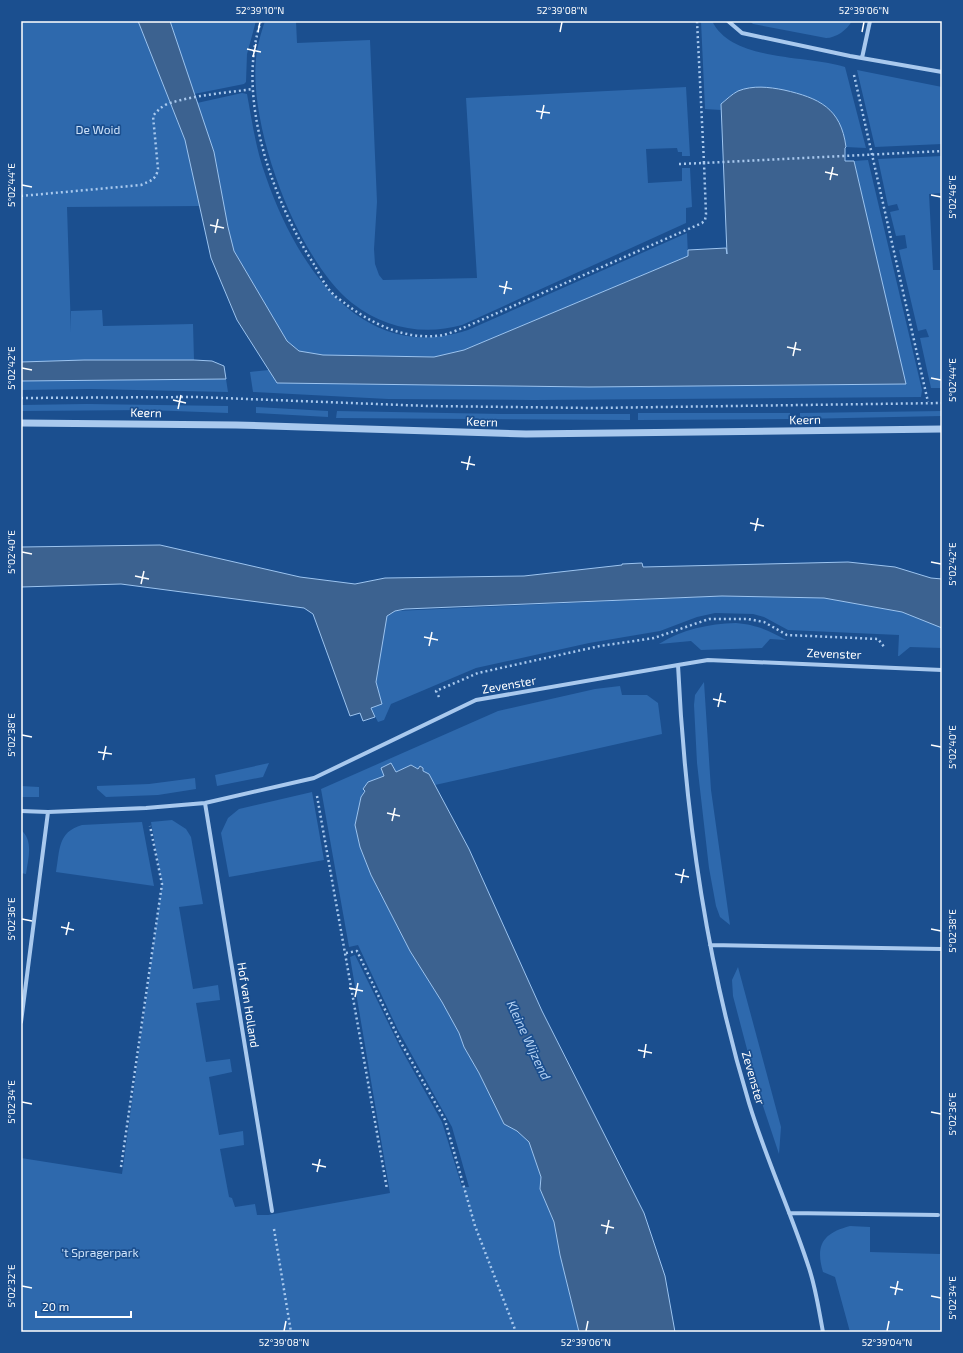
<svg xmlns="http://www.w3.org/2000/svg" width="963" height="1353" font-family="'Exo 2',sans-serif">
	<rect width="100%" height="100%" fill="#1b4f8f"/>
	<path fill="#2e69ad" d="M21,21H138L185,140L201,206L67,207L71,332V311L102,310L103,326L193,324L194,360L21,362Z
		M170,21H256L247,54L246,82L244,84L194,94Z
		M265,21H296L297,43L370,40L377,202L374,249L375,264L379,275L383,280L477,278L466,98L686,87L690,156H682V152H678L677,148L646,149L648,183L682,181V168H690L692,207L686,208V223L462,325C423,336 384,328 352,303C297,259 249,128 256,59C257,46 261,33 265,21Z
		M701,21H712C732,62 807,55 845,67L866,148L846,147C841,110 821,98 787,91C770,87 755,86 739,91C732,93 726,100 721,104V110L705,109Z
		M750,21H852C847,30 836,38 826,38L753,24Z
		M857,70L942,87V144L875,147Z
		M242,93L247,94C252,121 256,150 266,177C296,264 361,366 468,330L687,233L688,256L464,350L434,357L323,355L299,351L287,341L234,251L228,227L214,152L197,103Z
		M942,156V193L929,194L933,270H942V388H931L920,338L929,337L926,329L918,331L899,250L907,248L905,235L896,236L890,212L899,210L897,204L888,206L878,159Z
		M868,160L922,390L921,397L534,400L388,399L253,392L250,372L269,370L277,383L589,387L905,384L854,161Z
		M226,379L228,392L90,389L21,390V381Z
		M87,404L228,406V413L148,410L21,411V405Z
		M256,407L328,411V417L256,413Z
		M337,411L503,414H630V420L336,418Z
		M942,411V416L800,419V413Z
		M638,413H790L791,419L638,420Z
		M722,596L824,598L902,612L942,628V648L910,647L899,656H898L899,635L788,630L764,617L753,614L715,613L697,617L660,631L589,643L476,668L391,704L384,720L378,722L371,708L382,704L376,682L387,616L395,611Z
		M736,623C757,625 768,630 786,640L770,639L762,648L701,650L691,641L659,644C683,629 708,624 736,623Z
		M704,682L711,790L730,925L720,917L716,906L709,868L697,763L694,705L695,695Z
		M620,686L622,695H647L658,703L662,734L435,785L429,774L422,771L420,766L419,769L411,765L396,772L392,764L384,776L368,782L361,797L355,825L360,847L371,875L410,951L442,1002L459,1033L464,1047L479,1073L504,1124L517,1131L529,1142L541,1177L540,1189L554,1222L560,1255L579,1332H21V1158L122,1174L162,884L151,822L172,820L186,829L191,837L203,904L179,907L193,989L218,985L220,1000L196,1003L206,1062L230,1059L232,1072L209,1077L219,1135L243,1131L244,1145L220,1149L229,1197L232,1198L235,1207L255,1204L257,1215H268L390,1193L350,957L355,955L400,1047L442,1122L462,1187H469L452,1127L398,1030L358,945L349,947L321,789L498,711L595,689Z
		M269,763L263,777L217,786L215,775Z
		M195,778L196,789L158,795L106,797L97,789V786L149,784Z
		M21,786L39,787V797H21Z
		M312,792L324,860L229,877L221,833L228,818L239,809Z
		M142,822L154,886L56,872C60,851 57,832 82,825Z
		M21,830C34,841 28,859 26,874L21,873Z
		M738,967L781,1127L779,1154L758,1091L733,996L732,980Z
		M850,1226L870,1227V1252L940,1254L942,1229V1332H850L835,1277L823,1272C815,1245 823,1233 850,1226Z"/>
	<path fill="#3c6290" stroke="#9cc4f0" d="M138,21H170L214,152L228,227L234,251L287,341L299,351L323,355L434,357L464,350L688,256V250L726,248L727,254L721,104C726,100 732,94 738,91C753,85 769,87 784,90C819,98 841,108 846,147L845,148V161H854L906,384L589,387L277,383L237,320L211,258L185,140Z
		M84,360H194L212,361L224,366L226,379L21,381V362Z
		M160,545L300,577L355,584L385,578L524,576L622,565V564L642,563L643,567L848,562L895,567L931,578L942,579V628L902,612L824,598L722,596L405,609L395,611L387,616L376,682L382,704L371,708L375,717L363,721L360,713L350,716L313,614L304,608L121,584L21,587V547Z
		M391,763L396,772L411,765L418,769L420,766L423,768V771L429,774L469,849L542,1011L644,1213L665,1276L675,1332H579L560,1255L554,1222L540,1189L541,1177L529,1142L517,1131L504,1124L479,1073L464,1047L459,1033L442,1002L410,951L371,875L360,847L355,825L361,797L365,791L363,789L368,782L384,776L381,768Z"/>
	<g fill="none" stroke-linecap="round" stroke-linejoin="round">
		<path stroke="#a9c9ee" stroke-width="2.5" stroke-dasharray="2 3" stroke-linecap="butt" d="M261,21C235,97 273,201 315,266C320,275 325,286 333,294C336,298 343,301 347,305C374,325 408,341 443,335C449,334 457,330 463,328L702,223L705,220L706,214L704,163L942,151
			M854,75L928,402
			M679,164L704,163L697,21
			M21,196L141,185C150,181 156,180 158,169L153,116C157,111 161,107 167,104C194,95 225,93 253,89
			M21,398L196,397L428,406L593,408L942,403
			M439,697L436,691L478,673L600,646L654,638L709,619H748L764,622L787,635L878,639L885,648
			M317,796L387,1189
			M346,953L357,951L400,1041L445,1120L475,1226L516,1332
			M121,1167L162,884L150,826
			M274,1229L291,1332"/>
		<path stroke="#a9c9ee" stroke-width="4" d="M728,21L742,33L850,56L942,72
			M862,58L870,21
			M678,665L708,660L942,670
			M205,803L272,1211
			M21,811L48,812L146,808L205,803L314,778L476,700L678,665C685,813 706,961 749,1103C766,1159 791,1212 809,1268C816,1289 819,1311 823,1332
			M710,945L941,949
			M21,1022L48,812
			M789,1213L938,1215"/>
		<path stroke="#a9c9ee" stroke-width="7" d="M21,423L236,425L526,434L942,429"/>
	</g>
	<path fill="none" stroke="#fff" stroke-width="1.5" d="M258,32L260,22M560,32L562,22M862,32L864,22M247,49L261,52M253,57L256,44M536,111L550,113M541,119L544,105M825,172L838,175M830,180L833,167M22,185L32,187M931,195L941,197M210,225L224,228M215,233L218,219M499,286L512,289M504,294L507,281M787,347L801,350M793,356L796,342M22,368L32,370M931,378L941,380M173,400L186,403M178,409L181,395M461,462L475,465M467,470L470,456M750,523L764,526M755,531L758,518M22,552L32,554M931,562L941,564M135,576L149,579M141,584L144,571M424,637L438,640M429,646L432,632M713,699L726,702M718,707L721,693M22,735L32,737M931,745L941,747M98,752L112,754M103,760L106,746M387,813L400,816M392,821L395,808M675,874L689,877M681,883L684,869M22,919L32,921M61,927L74,930M931,929L941,931M66,935L69,922M349,988L363,991M355,997L358,983M638,1050L652,1053M644,1058L646,1044M22,1102L32,1104M931,1112L941,1114M312,1164L326,1167M317,1172L320,1159M601,1225L614,1228M606,1234L609,1220M22,1286L32,1288M890,1287L903,1290M895,1295L898,1281M931,1296L941,1298M284,1331L286,1321M586,1331L588,1321M887,1331L889,1321"/>
	<g text-anchor="middle" stroke-width="3.5" stroke-linejoin="round" paint-order="stroke">
		<g font-size="12" fill="#cfe3fa" stroke="#1b4f8f">
			<text x="98" y="134">De Woid</text>
			<text x="100" y="1257">'t Spragerpark</text>
		</g>
		<g font-size="12" fill="#fff" stroke="#1b4f8f">
			<text transform="translate(146 413) rotate(1)" y="4">Keern</text>
			<text transform="translate(805 420) rotate(-1)" y="4">Keern</text>
			<text transform="translate(482 422) rotate(2)" y="4">Keern</text>
			<text transform="translate(834 654) rotate(2)" y="4">Zevenster</text>
			<text transform="translate(509 685) rotate(-10)" y="4">Zevenster</text>
			<text transform="translate(248 1005) rotate(81)" y="4">Hof van Holland</text>
			<text transform="translate(753 1078) rotate(74)" y="4">Zevenster</text>
		</g>
		<g font-size="13" font-style="italic" fill="#b5d3f5" stroke="#1b4f8f">
			<text transform="translate(529 1040) rotate(65)" y="5">Kleine Wijzend</text>
		</g>
	</g>
	<rect width="963" height="1353" fill="none" stroke="#1b4f8f" stroke-width="44"/>
	<path d="M36 1311v6h95v-6" fill="none" stroke="#ffffff" stroke-width="2"/>
	<text x="42" y="1311" font-size="12" fill="#ffffff" stroke="#1b4f8f" stroke-width="3" paint-order="stroke">20 m</text>
	<rect x="22" y="22" width="919" height="1309" fill="none" stroke="#fff" stroke-width="1.5"/>
	<g font-size="10" text-anchor="middle" fill="#fff">
		<text x="260" y="14">52°39'10"N</text>
		<text x="562" y="14">52°39'08"N</text>
		<text x="864" y="14">52°39'06"N</text>
		<text transform="translate(11 185) rotate(-90)" y="4">5°02'44"E</text>
		<text transform="translate(952 197) rotate(-90)" y="4">5°02'46"E</text>
		<text transform="translate(11 368) rotate(-90)" y="4">5°02'42"E</text>
		<text transform="translate(952 380) rotate(-90)" y="4">5°02'44"E</text>
		<text transform="translate(11 552) rotate(-90)" y="4">5°02'40"E</text>
		<text transform="translate(952 564) rotate(-90)" y="4">5°02'42"E</text>
		<text transform="translate(11 735) rotate(-90)" y="4">5°02'38"E</text>
		<text transform="translate(952 747) rotate(-90)" y="4">5°02'40"E</text>
		<text transform="translate(11 919) rotate(-90)" y="4">5°02'36"E</text>
		<text transform="translate(952 931) rotate(-90)" y="4">5°02'38"E</text>
		<text transform="translate(11 1102) rotate(-90)" y="4">5°02'34"E</text>
		<text transform="translate(952 1114) rotate(-90)" y="4">5°02'36"E</text>
		<text transform="translate(11 1286) rotate(-90)" y="4">5°02'32"E</text>
		<text transform="translate(952 1298) rotate(-90)" y="4">5°02'34"E</text>
		<text x="284" y="1346">52°39'08"N</text>
		<text x="586" y="1346">52°39'06"N</text>
		<text x="887" y="1346">52°39'04"N</text>
	</g>
</svg>
